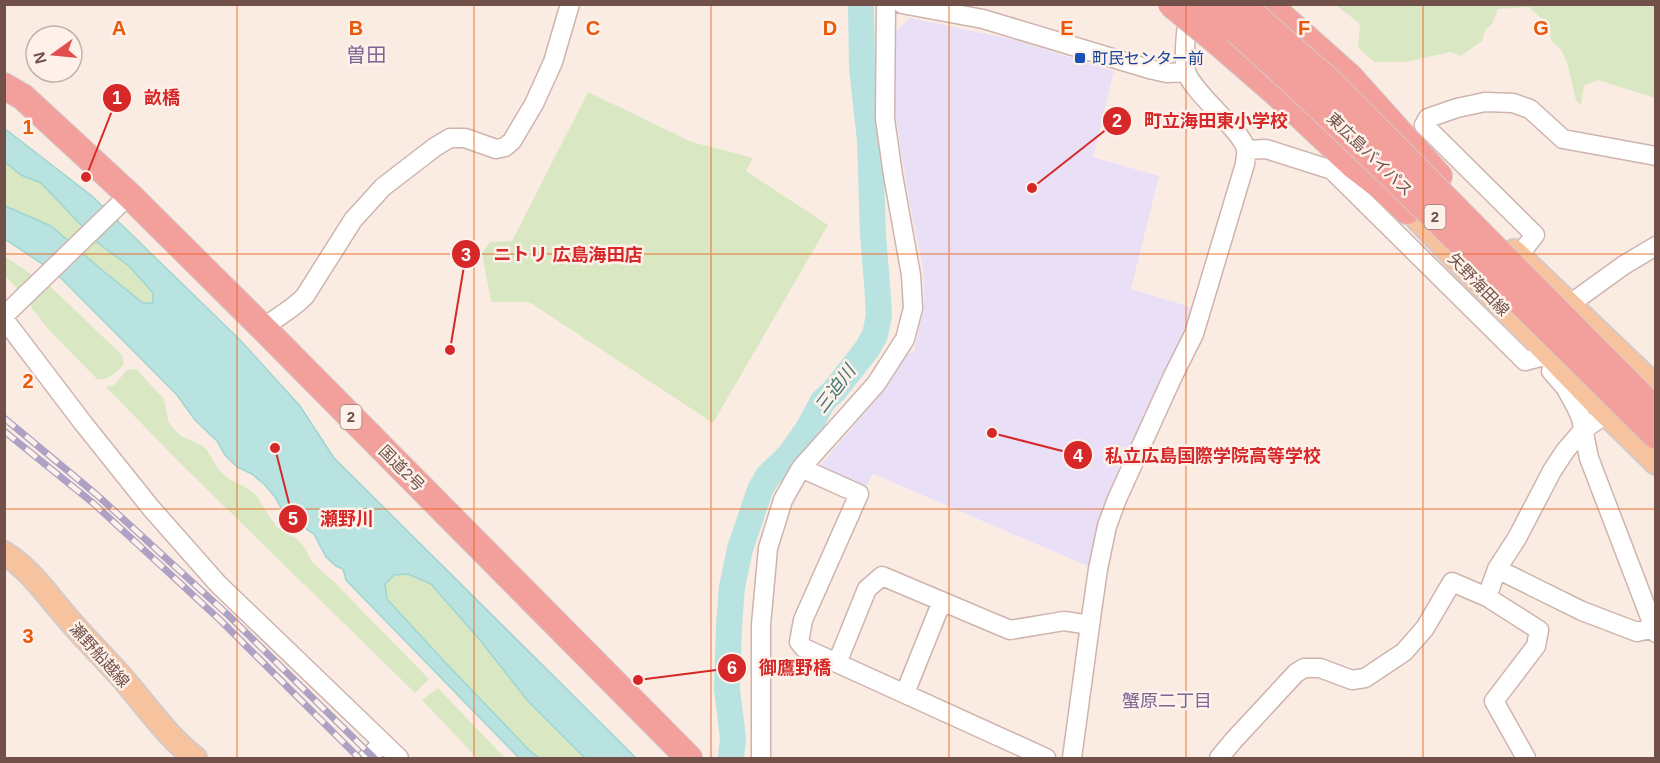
<svg xmlns="http://www.w3.org/2000/svg" width="1660" height="763" font-family="Helvetica,'Noto Sans JP',sans-serif">
	<rect width="100%" height="100%" fill="#fbece3"/>
	<path fill="#e9e0f7" d="M910,18L1011,39L1114,71L1093,157L1159,176L1131,289L1194,308L1107,497L1097,528L1090,567L873,474L864,491L818,468L877,398L900,357L914,351L924,306L923,269L909,200L896,119L895,32Z"/>
	<path fill="#d9e8c2" d="M1336,5H1655V98L1598,80L1584,86L1581,105L1576,100L1567,62L1561,50L1551,40L1550,27L1529,7L1498,9L1492,24L1485,30L1482,41L1461,56L1450,52L1406,62H1374L1358,47L1360,24Z
		M588,92L692,142L753,158L746,171L828,225L713,423L529,302H491L482,253L490,242L512,241Z
		M4,162L21,175L41,183L98,243L129,266L153,294V304L143,303L102,270L5,206Z
		M4,256L51,287L122,355L124,364C116,372 110,381 97,379L49,330L12,283L5,276Z
		M136,369L164,399L168,420L173,428L181,436L199,444L206,449L219,470L229,479L249,489L257,496L269,516L277,527L286,533L296,538L303,545L313,563L334,582L429,679L415,693L179,462L106,387L114,385L127,370Z
		M408,574L431,584L480,640L527,700L585,758H539L530,751L443,660L387,599L385,584L395,575Z
		M438,688L502,755L506,758H477L422,700Z"/>
	<path fill="#b8e3e0" stroke="#9fd5d1" stroke-width="1.5" d="M4,128L92,196L241,341L300,406L334,458L636,758H585L527,700L480,640L431,584L408,574L394,575L385,584L387,599L443,660L530,751L539,758H519L346,580L343,569L336,566L326,557L314,534L285,515L275,497L265,485L252,474L237,467L225,455L217,441L195,420L177,395L57,274L5,239V206L51,226L102,270L143,303H153V293L129,266L98,243L41,183L21,175L5,162Z"/>
	<g fill="none" stroke-linecap="round" stroke-linejoin="round">
		<path stroke="#b8e3e0" stroke-width="26" d="M731,758L733,738L727,689L729,626L732,587L740,549L760,490L768,476L789,456L808,429L823,401L834,391L867,349L875,335L879,315L877,284L873,235L870,140L862,68L861,4"/>
		<g stroke="#ceb4ad" stroke-width="21">
			<path id="minor" d="M902,4L983,19L1149,69L1167,73L1186,72
				M1246,150L1266,149L1332,170L1525,361L1548,355
				M1519,255L1535,235L1424,125L1428,118L1457,108L1485,102L1513,103L1530,109L1563,139L1656,156
				M1563,314L1570,304L1624,265L1656,246
				M4,316L129,195
				M4,319L83,423L151,508L218,584L399,758
				M263,328C277,317 293,309 305,296L353,220L383,187L435,147L450,138H465L496,149L505,147L512,141L534,104L553,62L570,4
				M1551,371L1565,387L1576,407L1581,418L1589,458L1656,633
				M801,468L859,494L803,620L799,642L804,648L1046,758
				M1497,569L1582,611L1637,632L1653,628
				M1487,597L1497,569L1517,538L1552,471L1565,451L1583,430L1606,414
				M837,663L867,589L882,576L1010,630L1064,621L1090,625
				M905,693L942,601
				M367,758L383,743
				M761,758V625L768,548L783,500L801,468L876,384L905,339L913,308L911,275L893,175L885,119L886,4
				M1072,758L1090,625L1098,569L1107,526L1117,499L1173,376L1194,334L1245,164C1245,160 1247,155 1246,150C1244,132 1197,97 1187,74C1182,62 1187,23 1189,9
				M1219,758L1233,741L1296,673L1304,668H1320L1352,680L1365,678L1404,652L1425,628L1452,582L1487,597L1539,630L1536,646L1494,701L1526,758"/>
		</g>
		<g stroke="#d4cac9" stroke-width="26">
			<path id="major" d="M1397,198L1606,414L1656,463
				M1514,251L1656,387
				M4,553C27,567 42,588 59,608C79,633 103,656 124,680C147,707 167,736 195,758"/>
		</g>
		<g stroke="#d4cac9" stroke-width="28">
			<path id="highway" d="M1268,4L1350,77L1439,176
				M1215,40L1276,93L1354,166L1380,186L1407,211
				M4,86L23,97L129,195L263,328L689,758"/>
		</g>
		<use href="#minor" stroke="#fff" stroke-width="18"/>
		<use href="#major" stroke="#f7c39e" stroke-width="22"/>
		<use href="#highway" stroke="#f3a09c" stroke-width="26"/>
		<g stroke="#ada2c3" stroke-width="7">
			<path id="rail" d="M4,418L97,495L227,614L374,758
				M4,431L93,503L220,620L359,758"/>
		</g>
		<use href="#rail" stroke="#fef1e9" stroke-width="4.5" stroke-dasharray="14" stroke-linecap="butt"/>
		<g stroke="#d4cac9" stroke-width="28" stroke-linecap="butt">
			<path id="highway-bridge" d="M1171,4L1215,40
				M1207,4C1362,142 1508,290 1656,436
				M1241,4L1329,81L1656,411"/>
		</g>
		<use href="#highway-bridge" stroke="#f3a09c" stroke-width="26"/>
	</g>
	<path fill="none" stroke="#e8590c" stroke-width="1.5" stroke-opacity="0.55" d="M237,4V758M474,4V758M711,4V758M949,4V758M1186,4V758M1423,4V758M4,254H1656M4,509H1656"/>
	<rect fill="#1a4fb4" stroke="#fef1e9" stroke-width="2" x="1074" y="52" width="12" height="12" rx="3"/>
	<g text-anchor="middle" stroke-width="5" stroke-linejoin="round" paint-order="stroke">
		<g fill="#fef1e9" stroke="#9b807a" stroke-width="1.5">
			<rect x="1424.5" y="205" width="21" height="24" rx="4.5"/>
			<rect x="340.5" y="405" width="21" height="24" rx="4.5"/>
		</g>
		<g font-size="15" font-weight="bold" fill="#71504a">
			<text x="1435" y="222">2</text>
			<text x="351" y="422">2</text>
		</g>
		<g font-size="16" fill="#164399" stroke="#fef1e9" text-anchor="start">
			<text x="1092" y="64">町民センター前</text>
		</g>
		<g font-size="16" fill="#71504a" stroke="#fef1e9">
			<text transform="translate(1370 154) rotate(44)" y="6">東広島バイパス</text>
			<text transform="translate(1479 284) rotate(46)" y="6">矢野海田線</text>
			<text transform="translate(402 468) rotate(45)" y="6">国道2号</text>
			<text transform="translate(100 655) rotate(48)" y="6">瀬野船越線</text>
		</g>
		<g font-size="18" font-style="italic" fill="#3f7674" stroke="#fef1e9">
			<text transform="translate(835 389) rotate(-53)" y="6">三迫川</text>
		</g>
		<g font-size="18" fill="#7b6695" stroke="#fef1e9">
			<text x="1167" y="707">蟹原二丁目</text>
		</g>
		<g font-size="20" fill="#7b6695" stroke="#fef1e9">
			<text x="366" y="62">曽田</text>
		</g>
	</g>
	<g font-size="20" text-anchor="middle" font-weight="bold" fill="#e8590c" stroke="#fef1e9" stroke-width="5" stroke-linejoin="round" paint-order="stroke">
		<text x="119" y="35">A</text>
		<text x="356" y="35">B</text>
		<text x="593" y="35">C</text>
		<text x="830" y="35">D</text>
		<text x="1067" y="35">E</text>
		<text x="1304" y="35">F</text>
		<text x="1541" y="35">G</text>
		<text x="28" y="134">1</text>
		<text x="28" y="388">2</text>
		<text x="28" y="643">3</text>
	</g>
	<path fill="none" stroke="#d62828" stroke-width="2" d="M86 177L117 98M1032 188L1117 121M450 350L466 254M992 433L1078 455M275 448L293 519M638 680L732 668"/>
	<g fill="#d62828" stroke="#fef1e9" stroke-width="2">
		<circle cx="86" cy="177" r="6"/>
		<circle cx="1032" cy="188" r="6"/>
		<circle cx="450" cy="350" r="6"/>
		<circle cx="992" cy="433" r="6"/>
		<circle cx="275" cy="448" r="6"/>
		<circle cx="638" cy="680" r="6"/>
		<circle cx="117" cy="98" r="15"/>
		<circle cx="1117" cy="121" r="15"/>
		<circle cx="466" cy="254" r="15"/>
		<circle cx="1078" cy="455" r="15"/>
		<circle cx="293" cy="519" r="15"/>
		<circle cx="732" cy="668" r="15"/>
	</g>
	<g font-size="18" text-anchor="middle" font-weight="bold" fill="#fff">
		<text x="117" y="104">1</text>
		<text x="1117" y="127">2</text>
		<text x="466" y="261">3</text>
		<text x="1078" y="462">4</text>
		<text x="293" y="525">5</text>
		<text x="732" y="674">6</text>
	</g>
	<g font-size="18" text-anchor="middle" font-weight="bold" fill="#d62828" stroke="#fef1e9" stroke-width="5" stroke-linejoin="round" paint-order="stroke">
		<text x="162" y="104">畝橋</text>
		<text x="1216" y="127">町立海田東小学校</text>
		<text x="568" y="261">ニトリ 広島海田店</text>
		<text x="1213" y="462">私立広島国際学院高等学校</text>
		<text x="347" y="525">瀬野川</text>
		<text x="795" y="674">御鷹野橋</text>
	</g>
	<rect width="1660" height="763" fill="none" stroke="#71504a" stroke-width="12"/>
	<g transform="translate(54 54) rotate(255)"><circle r="28" fill="#fef1e9" stroke="#c6b1a9" stroke-width="1.5"/>
	<path d="M0-4.5L10 22L0 15L-10 22Z" fill="#e04e4d"/>
	<text y="-9" font-size="16" font-weight="bold" text-anchor="middle" fill="#71504a">N</text>
	</g>
</svg>
